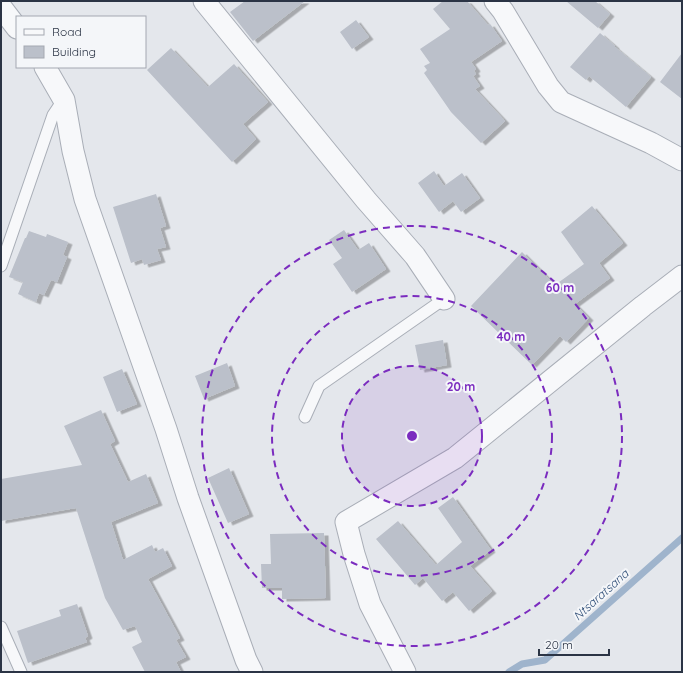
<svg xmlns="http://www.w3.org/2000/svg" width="683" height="673" font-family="Quicksand,sans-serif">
	<defs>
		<filter id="shadow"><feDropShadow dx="4.5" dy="2.5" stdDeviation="0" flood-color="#0004"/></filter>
	</defs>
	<rect width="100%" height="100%" fill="#e4e7ec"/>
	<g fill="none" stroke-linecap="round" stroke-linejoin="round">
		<path stroke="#9fb4cc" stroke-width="7" d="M509,672L522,664L545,660L682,538"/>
	</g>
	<path fill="#bbc0ca" filter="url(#shadow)" d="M245,1H305L253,41L230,12Z
		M443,1H467L488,25L490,24L502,41L471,62L476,69L474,71L476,74L473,76L480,86L475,89L505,121L481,143L451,112L424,73L427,70L424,66L430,63L420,49L450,29L433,9Z
		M566,1H595L610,14L598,28Z
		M356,20L369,37L352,49L340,32Z
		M600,33L615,46V47L651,77L626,107L589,76L586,80L570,67Z
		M171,48L208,87L234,64L268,102L243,124L256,139L232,162L147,70Z
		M682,53V99L660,82Z
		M434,171L444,186L462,173L480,198L461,212L453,201L439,212L418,183Z
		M156,194L166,226L160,228L166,247L157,249L161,260L144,265L142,259L131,263L113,207Z
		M592,206L623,243L599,263L610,278L575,304L589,318L566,342L560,336L532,365L471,306L522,252L555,285L584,264L561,232Z
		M344,230L358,250L369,243L386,269L352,292L333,264L342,258L329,240Z
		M29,231L46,237L47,234L68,242L63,255L67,257L57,282L51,280L44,295L39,293L36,302L18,294L23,282L9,277L25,238H26Z
		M443,340L447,365L420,370L415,345Z
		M227,363L235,386L204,399L195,376Z
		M122,369L137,404L117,412L103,377Z
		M101,410L115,441L110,444L128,482L146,474L158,503L111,522L123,560L152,545L155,552L163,548L172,566L148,579L180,638L176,640L186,657L176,662L181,672H145L132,647L142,642L135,626L123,630L105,598L76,508L1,521V479L82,465L64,426Z
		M229,468L249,514L228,523L208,478Z
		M453,497L491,550L470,566L492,591L469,611L453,592L442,601L423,578L415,585L376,539L398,521L436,565L462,542L438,508Z
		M324,533L326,598L282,599V588H262L261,564H271L270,534Z
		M77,604L88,636L85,638L87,642L28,663L17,631L61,616L59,610Z"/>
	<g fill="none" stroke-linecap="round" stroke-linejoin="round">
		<g stroke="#a9aeb7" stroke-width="13">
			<path id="lane" d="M1,266L53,115L63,100
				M305,417L319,386L444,299
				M1,627L21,672"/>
		</g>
		<g stroke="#a9aeb7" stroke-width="23">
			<path id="street" d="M204,1L366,200L415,256L444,299
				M495,1L503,11L548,86L561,102L651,143L682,160
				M1,7L17,28
				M45,67L64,100L73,151L85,199L166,429L188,498L246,660L252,672
				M405,672L370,604L354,554L346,522L455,458L643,306L682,276"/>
		</g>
		<use href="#lane" stroke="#f7f8fa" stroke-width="11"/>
		<use href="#street" stroke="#f7f8fa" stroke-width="21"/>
	</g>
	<circle cx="412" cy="436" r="70" fill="#7b2cbf" fill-opacity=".12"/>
	<g fill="none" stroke="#7b2cbf" stroke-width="2" stroke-dasharray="7 5">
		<circle cx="412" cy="436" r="70"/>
		<circle cx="412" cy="436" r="140"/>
		<circle cx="412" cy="436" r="210"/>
	</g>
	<g text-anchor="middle" stroke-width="4" stroke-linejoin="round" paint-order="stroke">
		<g font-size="12" font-style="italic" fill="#34527a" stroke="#f4f6f9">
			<text transform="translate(601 595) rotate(-42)" y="4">Ntsaratsana</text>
		</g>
	</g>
	<circle cx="412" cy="436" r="6" fill="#7b2cbf" stroke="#f4f6f9" stroke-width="2"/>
	<g font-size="12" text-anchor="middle" font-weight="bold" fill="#7b2cbf" stroke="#f4f6f9" stroke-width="4" stroke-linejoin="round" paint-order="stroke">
		<text x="560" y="292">60 m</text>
		<text x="511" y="341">40 m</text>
		<text x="461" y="391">20 m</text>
	</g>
	<rect width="683" height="673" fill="none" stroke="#2b3445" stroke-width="4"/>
	<rect x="16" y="16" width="130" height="52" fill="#f4f6f9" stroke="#a4a8b1"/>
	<rect x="24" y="29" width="20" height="6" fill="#f7f8fa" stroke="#a4a8b1"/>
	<text x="52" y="36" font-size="12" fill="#2b3445">Road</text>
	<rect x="24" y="46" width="20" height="12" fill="#bbc0ca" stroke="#a4a8b1"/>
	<text x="52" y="56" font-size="12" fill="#2b3445">Building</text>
	<path d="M539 649v6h70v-6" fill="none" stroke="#2b3445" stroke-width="2"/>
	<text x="545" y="649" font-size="12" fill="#2b3445" stroke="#f4f6f9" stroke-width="3" paint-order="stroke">20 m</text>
</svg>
